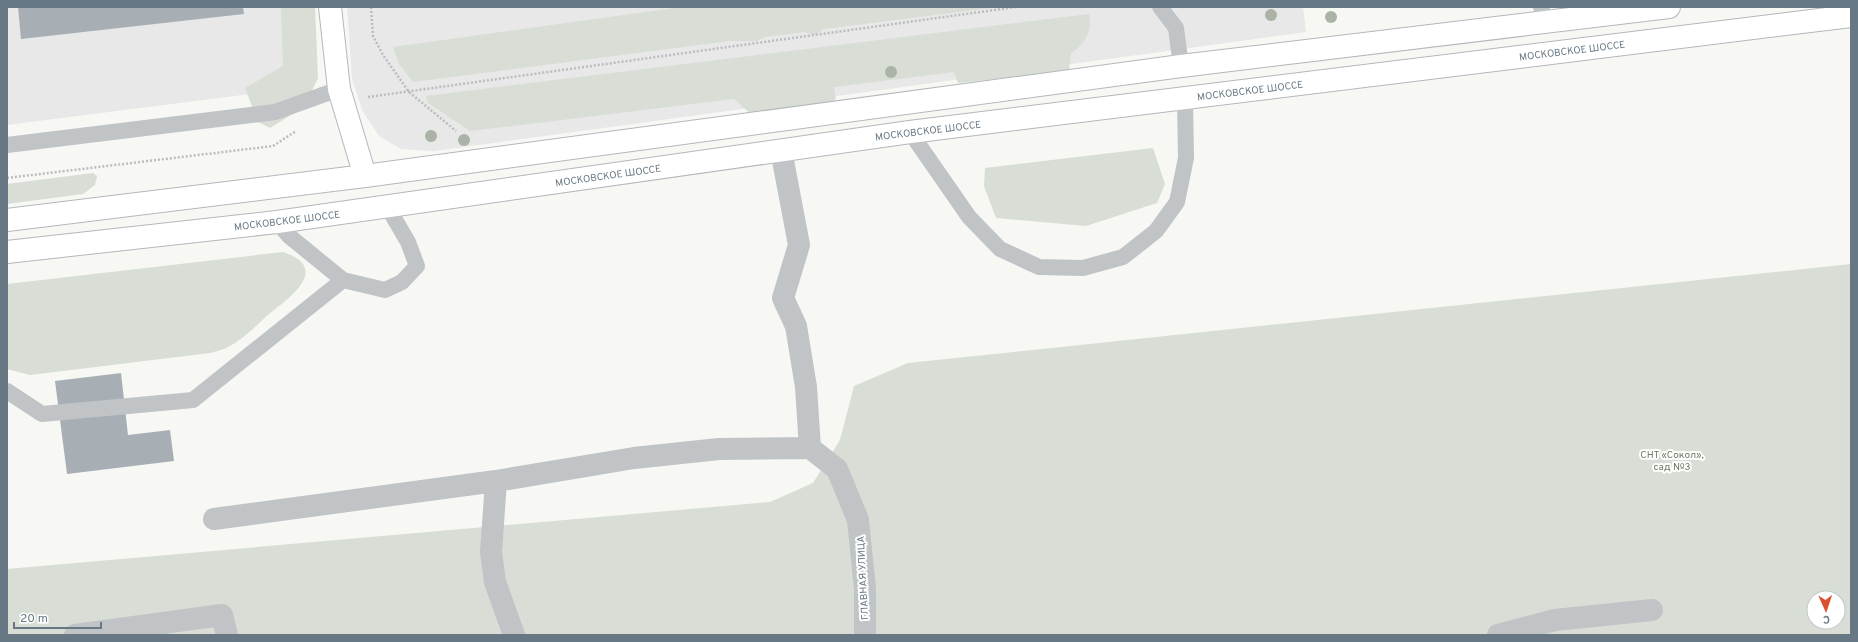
<svg xmlns="http://www.w3.org/2000/svg" width="1858" height="642" font-family="Overpass,sans-serif">
	<rect width="100%" height="100%" fill="#f7f7f4"/>
	<path fill="#e7e8e7" d="M7,7H310L304,87L7,125Z
		M347,7H1303L1306,32L434,151L401,149L379,136L363,112L352,79Z"/>
	<path fill="#d8ddd5" fill-rule="evenodd" d="M281,7H315L318,78L304,107L270,128L258,122L245,88L283,66Z
		M682,7H999L824,29L815,35L804,32L765,37L757,41H729L413,82L399,64L393,47Z
		M1089,14C1093,30 1085,44 1071,53L1069,71L958,83L954,72L834,87L836,99L793,120L753,116L734,99L470,131L428,103L426,96Z
		M1153,148L1165,184L1157,203L1086,226L996,218L984,186L985,168Z
		M93,173L97,176L95,185L83,194L7,204V184Z
		M283,252C331,268 291,297 269,314C258,324 241,341 228,347C223,350 216,351 210,353L30,375L7,369V284Z
		M1851,264V635H7V569L770,502L813,483L840,440L854,386L908,363ZM1814,598H1838V622H1814Z"/>
	<path fill="#a7afb5" d="M18,7H243L244,14L21,39Z
		M121,373L128,435L170,430L174,461L67,474L55,381Z"/>
	<g fill="none" stroke-linecap="round" stroke-linejoin="round">
		<g stroke="#b2b8bc" stroke-width="24">
			<path id="secondary" d="M330,7L339,89L365,176"/>
		</g>
		<g stroke="#b3b8bb" stroke-width="24">
			<path id="primary" d="M7,220L365,176L1181,66L1669,7
				M7,252L277,222L910,132L1851,16"/>
		</g>
		<path stroke="#babdbf" stroke-width="2.5" stroke-dasharray="2 2" stroke-linecap="butt" d="M371,7L373,36L383,55L409,92L456,131
			M368,97L1016,7
			M7,178L273,146L296,131"/>
		<path stroke="#c0c4c7" stroke-width="16" d="M1160,7L1176,28L1181,66
			M1541,7L1546,22
			M910,132L969,217L1000,249L1039,267L1083,268L1123,257L1156,231L1177,202L1186,158L1185,98
			M7,145L275,112L339,89
			M277,222L289,236L343,280L385,290L402,282L417,266L408,242L387,206
			M7,391L42,414L193,400L343,280"/>
		<path stroke="#c0c4c7" stroke-width="22" d="M781,150L799,245L783,298L796,326L806,387L810,448L837,469L858,520L865,589V635
			M214,519L496,481
			M75,635L222,615L227,635
			M514,635L495,582L491,552L496,481L634,458L719,449L810,448
			M1498,635L1555,620L1652,610"/>
		<use href="#secondary" stroke="#fff" stroke-width="22"/>
		<use href="#primary" stroke="#fff" stroke-width="22"/>
	</g>
	<g fill="#aab3a5">
		<circle cx="1271" cy="15" r="6"/>
		<circle cx="1331" cy="17" r="6"/>
		<circle cx="891" cy="72" r="6"/>
		<circle cx="431" cy="136" r="6"/>
		<circle cx="464" cy="140" r="6"/>
	</g>
	<g text-anchor="middle" stroke-width="4" stroke-linejoin="round" paint-order="stroke">
		<g font-size="10" fill="#677884" stroke="#fff">
			<text transform="translate(1572 50) rotate(-7)" y="4">МОСКОВСКОЕ ШОССЕ</text>
			<text transform="translate(1250 90) rotate(-7)" y="4">МОСКОВСКОЕ ШОССЕ</text>
			<text transform="translate(928 130) rotate(-7)" y="4">МОСКОВСКОЕ ШОССЕ</text>
			<text transform="translate(608 175) rotate(-8)" y="4">МОСКОВСКОЕ ШОССЕ</text>
			<text transform="translate(287 220) rotate(-7)" y="4">МОСКОВСКОЕ ШОССЕ</text>
			<text transform="translate(862 578) rotate(-93)" y="4">ГЛАВНАЯ УЛИЦА</text>
		</g>
		<g font-size="10" fill="#6b7b65" stroke="#fff">
			<text x="1672" y="458">СНТ «Сокол»,<tspan x="1672" dy="12">сад №3</tspan></text>
		</g>
	</g>
	<rect width="1858" height="642" fill="none" stroke="#677884" stroke-width="16"/>
	<g transform="translate(1826 610) rotate(177)"><circle r="19" fill="#ffffff" stroke="#c2c9ce"/>
	<path d="M0-3L7 15L0 10L-7 15Z" fill="#dc502e"/>
	<text y="-6" font-size="11" font-weight="bold" text-anchor="middle" fill="#677884">С</text>
	</g>
	<path d="M14 622v6h87v-6" fill="none" stroke="#677884" stroke-width="2"/>
	<text x="20" y="622" font-size="12" fill="#677884" stroke="#ffffff" stroke-width="3" paint-order="stroke">20 m</text>
</svg>
